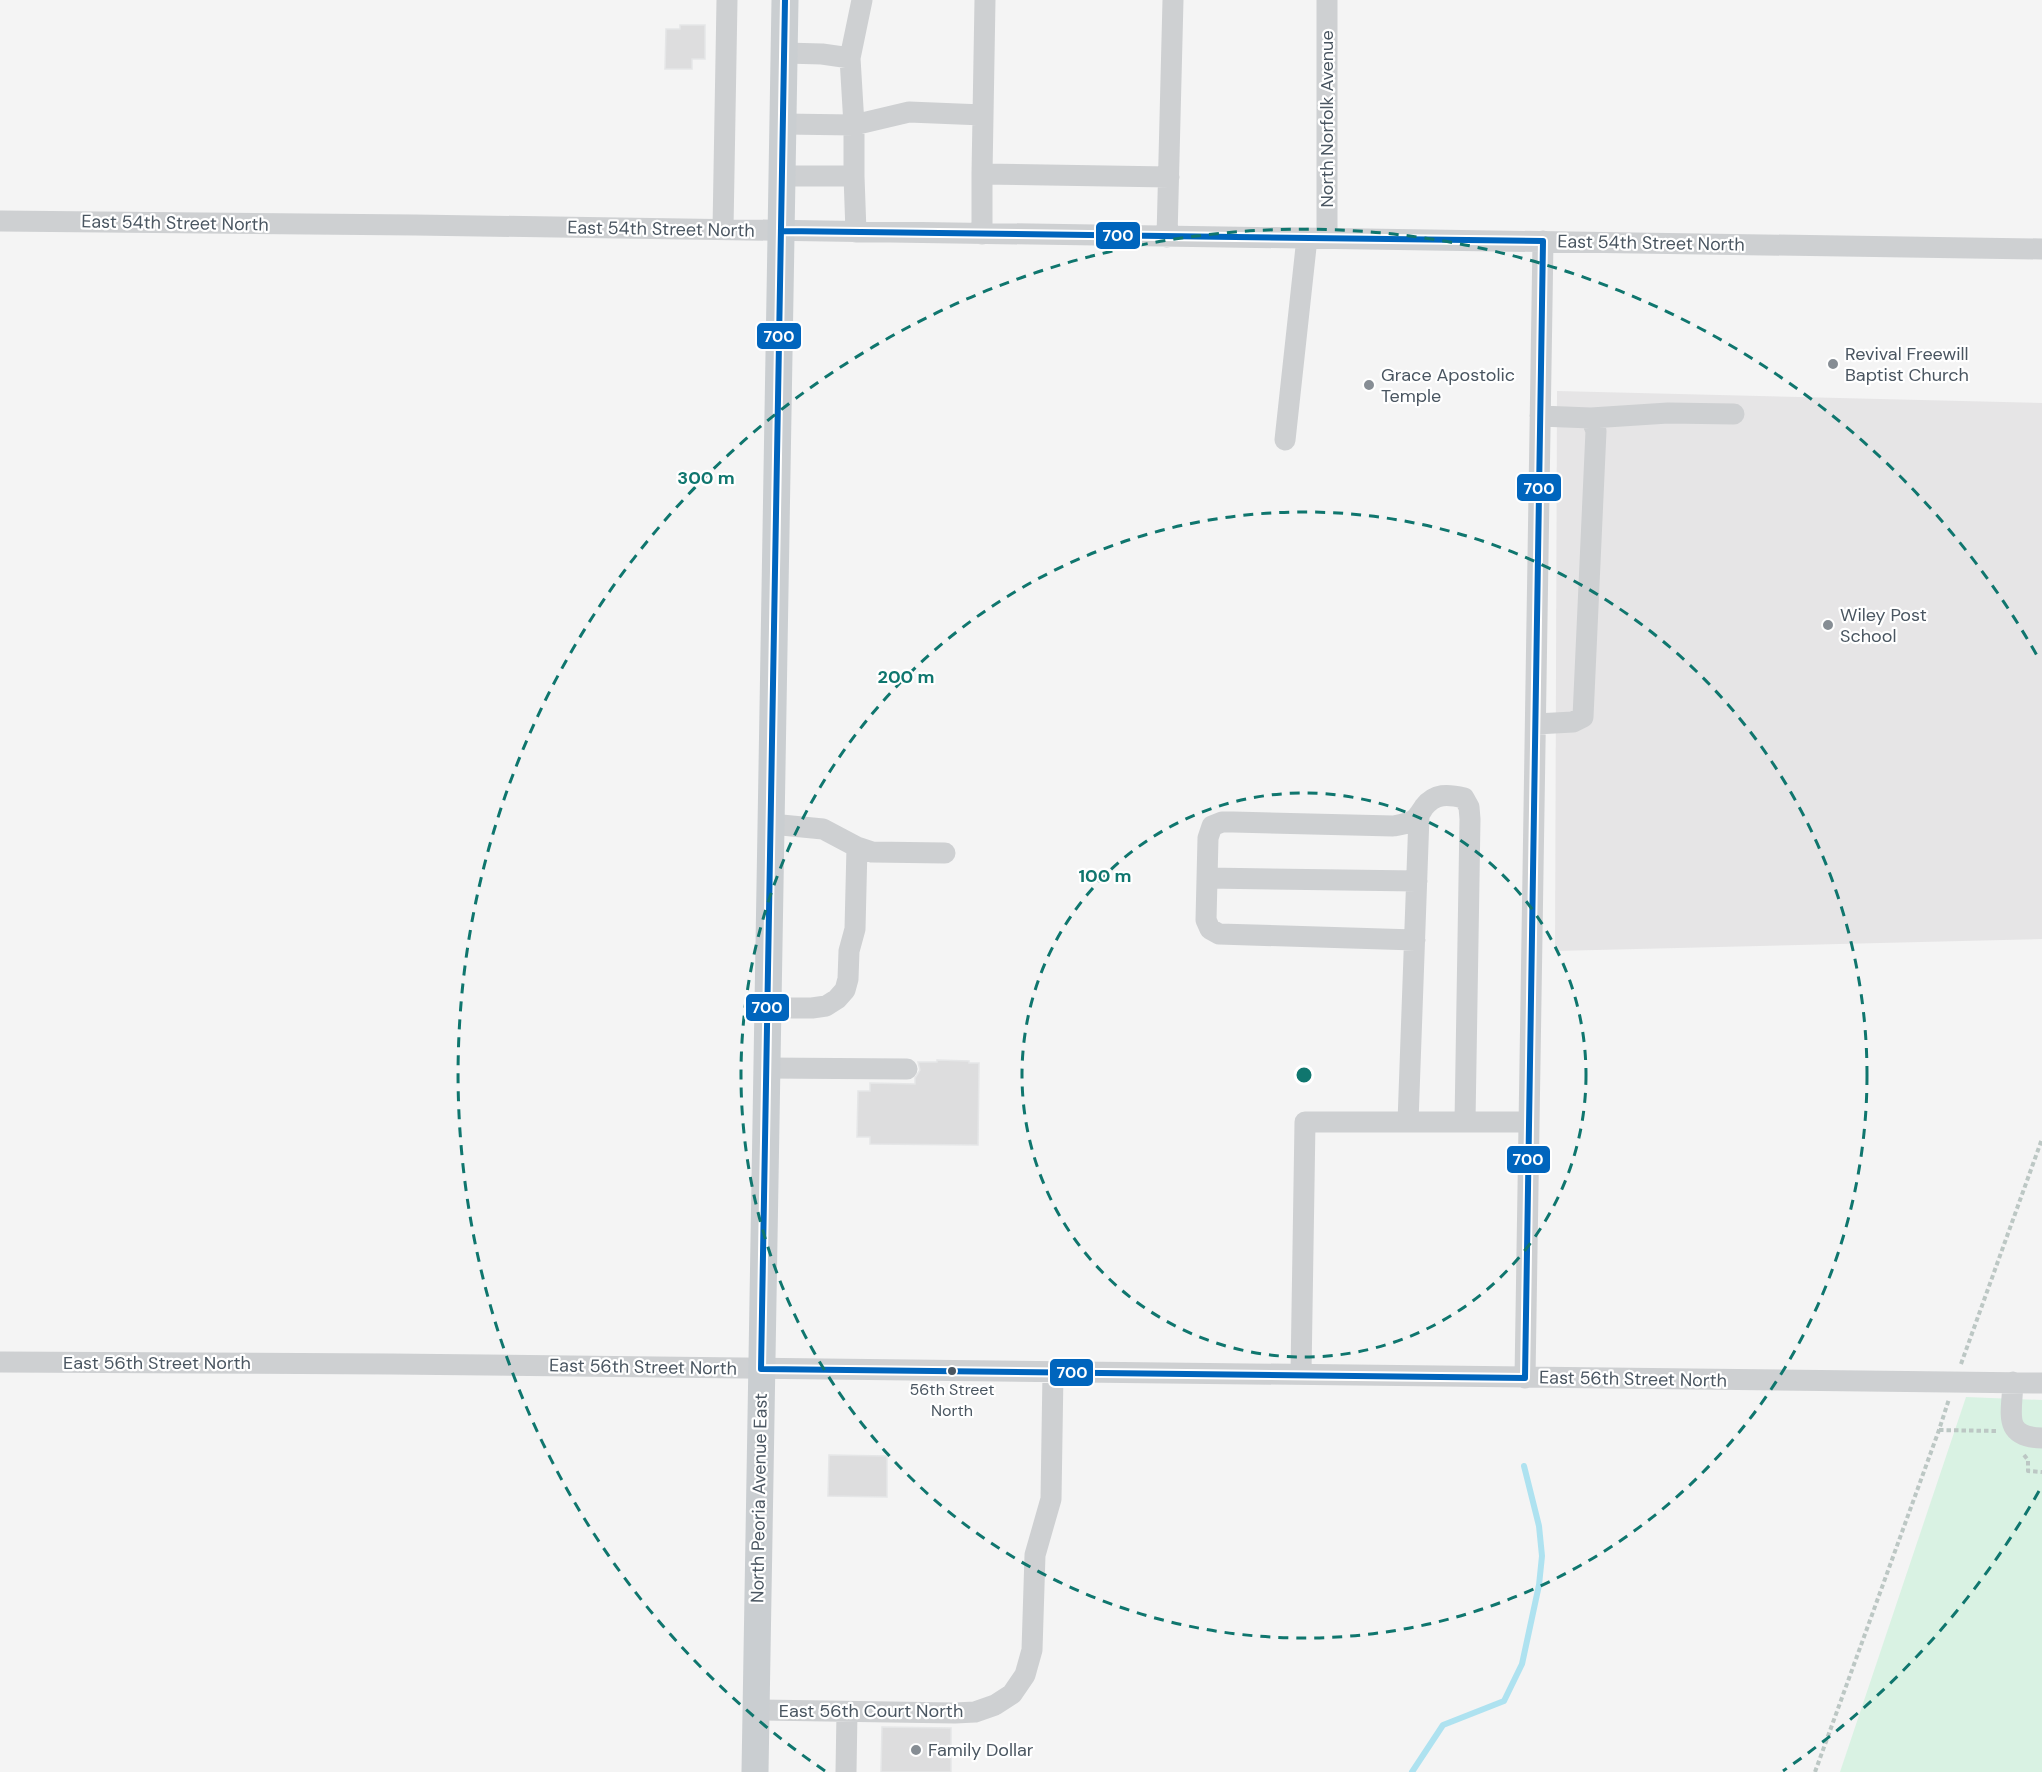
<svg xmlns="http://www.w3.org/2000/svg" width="2042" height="1772" font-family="'DM Sans',sans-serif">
	<rect width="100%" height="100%" fill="#f4f4f4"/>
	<path fill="#e6e5e6" d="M1557,391L2042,403V939L1555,951Z"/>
	<path fill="#d9f2e3" d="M1966,1397L2042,1400V1772H1840Z"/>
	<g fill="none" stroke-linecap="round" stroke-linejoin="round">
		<path stroke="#aee2f0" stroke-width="6" d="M1412,1772L1443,1725L1504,1701L1522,1664L1539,1585L1542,1556L1539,1526L1524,1466"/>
	</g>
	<path fill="#ddddde" stroke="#e5e6e7" stroke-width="1.5" d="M680,25H705V59H692V69H665L666,29H680Z
		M937,1060L969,1061V1063H979L978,1145L870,1144V1137H857L858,1091H870V1083L915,1084V1078L920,1070L918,1062H937Z
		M829,1455L887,1456V1497L828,1496Z
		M882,1727L951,1728V1772H881Z"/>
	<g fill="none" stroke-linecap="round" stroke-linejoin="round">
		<path stroke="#bcc7c4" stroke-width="4" stroke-dasharray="4.5 3" stroke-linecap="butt" d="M1961,1364L2042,1139
			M1939,1430L1997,1431
			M2024,1455L2028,1460V1471L2042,1472
			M1815,1772L1939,1430L1949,1399"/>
		<path stroke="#ced0d2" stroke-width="21" d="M1327,0V238
			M785,53L822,54L850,58L854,125L909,112L983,115
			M850,58L862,0
			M784,124L854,125V176
			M982,174L985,0
			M783,176H854L856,232
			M0,221L415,225L2042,249
			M723,229L727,0
			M982,234V174L1169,177
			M1167,237L1173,0
			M1591,418L1668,413L1734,414
			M1285,440L1307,238
			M1536,724L1573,722L1583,717L1596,431L1591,418L1540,416
			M771,824L823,829L857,847L872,852L945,853
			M1207,878L1417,881
			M1415,940L1219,934L1210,929L1206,920L1208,838L1212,826L1222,822H1233L1393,826C1399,825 1406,824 1412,821C1418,818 1420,813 1424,807C1435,793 1448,794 1464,798L1469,807L1470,819L1465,1122
			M767,1008H812L826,1006L837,999L845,990L848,979L849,951L855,929L857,847
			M766,1068L907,1069
			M1408,1122L1419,816
			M0,1362L391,1364L2042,1383
			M1301,1374L1305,1122H1529
			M1525,1378L1543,241
			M2013,1382C2012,1414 2002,1437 2042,1438
			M755,1710L955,1713L975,1712L995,1705L1012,1694L1025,1675L1032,1650L1035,1555L1051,1499L1053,1372
			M846,1772L847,1712"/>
		<path stroke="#caced1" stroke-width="27" d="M755,1772L785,0"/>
		<g stroke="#fff" stroke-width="10">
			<path id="bus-1" d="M782,231L1543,241L1525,1378L761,1369L785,0"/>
		</g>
		<use href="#bus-1" stroke="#0065bd" stroke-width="6"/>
	</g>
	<g fill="none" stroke="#0f766e" stroke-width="3" stroke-dasharray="10 8">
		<circle cx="1304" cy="1075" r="282"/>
		<circle cx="1304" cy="1075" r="563"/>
		<path d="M2039 1491A845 845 0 0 1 1783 1771M825 1771A845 845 0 1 1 2039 659"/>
	</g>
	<g fill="#868d94" stroke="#fff" stroke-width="2">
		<circle cx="1833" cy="364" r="6"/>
		<circle cx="1369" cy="385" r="6"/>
		<circle cx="1828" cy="625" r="6"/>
		<circle cx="916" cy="1750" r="6"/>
	</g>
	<circle fill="#4a5661" stroke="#fff" stroke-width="2" cx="952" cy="1371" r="5"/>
	<g text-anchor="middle" stroke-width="4.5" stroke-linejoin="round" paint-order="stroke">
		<g font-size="16" fill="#4a5661" stroke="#fff">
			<text x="952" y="1395">56th Street<tspan x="952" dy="21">North</tspan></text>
		</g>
		<g font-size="18" fill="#4a5661" stroke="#fff">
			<text transform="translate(1327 119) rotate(-90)" y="6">North Norfolk Avenue</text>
			<text transform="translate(175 223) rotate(1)" y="6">East 54th Street North</text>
			<text transform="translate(661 229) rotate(1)" y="6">East 54th Street North</text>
			<text transform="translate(1651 243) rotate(1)" y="6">East 54th Street North</text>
			<text x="157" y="1369">East 56th Street North</text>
			<text transform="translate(643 1367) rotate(1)" y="6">East 56th Street North</text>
			<text transform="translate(1633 1379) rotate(1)" y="6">East 56th Street North</text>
			<text transform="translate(759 1498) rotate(-89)" y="6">North Peoria Avenue East</text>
			<text x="871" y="1717">East 56th Court North</text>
		</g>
		<g font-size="18" fill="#4a5661" stroke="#fff" text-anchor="start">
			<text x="1845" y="360">Revival Freewill<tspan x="1845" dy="21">Baptist Church</tspan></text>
			<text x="1381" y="381">Grace Apostolic<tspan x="1381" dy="21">Temple</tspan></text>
			<text x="1840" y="621">Wiley Post<tspan x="1840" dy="21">School</tspan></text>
			<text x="928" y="1756">Family Dollar</text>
		</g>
	</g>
	<circle cx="1304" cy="1075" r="9" fill="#0f766e" stroke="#fff" stroke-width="3"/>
	<g font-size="18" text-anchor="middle" font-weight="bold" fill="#0f766e" stroke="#fff" stroke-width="4.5" stroke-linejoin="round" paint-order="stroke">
		<text x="706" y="484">300 m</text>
		<text x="906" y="683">200 m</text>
		<text x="1105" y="882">100 m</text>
	</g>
	<g stroke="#fff" stroke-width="2">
		<rect x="1095" y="221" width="46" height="29" rx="6" fill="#0065bd"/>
		<rect x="756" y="322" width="46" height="28" rx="6" fill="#0065bd"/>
		<rect x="1516" y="473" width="46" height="29" rx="6" fill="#0065bd"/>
		<rect x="745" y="993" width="45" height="29" rx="6" fill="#0065bd"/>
		<rect x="1506" y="1145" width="45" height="29" rx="6" fill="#0065bd"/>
		<rect x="1049" y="1358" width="45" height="29" rx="6" fill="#0065bd"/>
	</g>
	<g font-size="16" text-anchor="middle" font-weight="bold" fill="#fff">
		<text x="1118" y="241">700</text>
		<text x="779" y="342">700</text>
		<text x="1539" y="494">700</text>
		<text x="767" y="1013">700</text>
		<text x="1528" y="1165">700</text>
		<text x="1072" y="1378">700</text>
	</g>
</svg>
